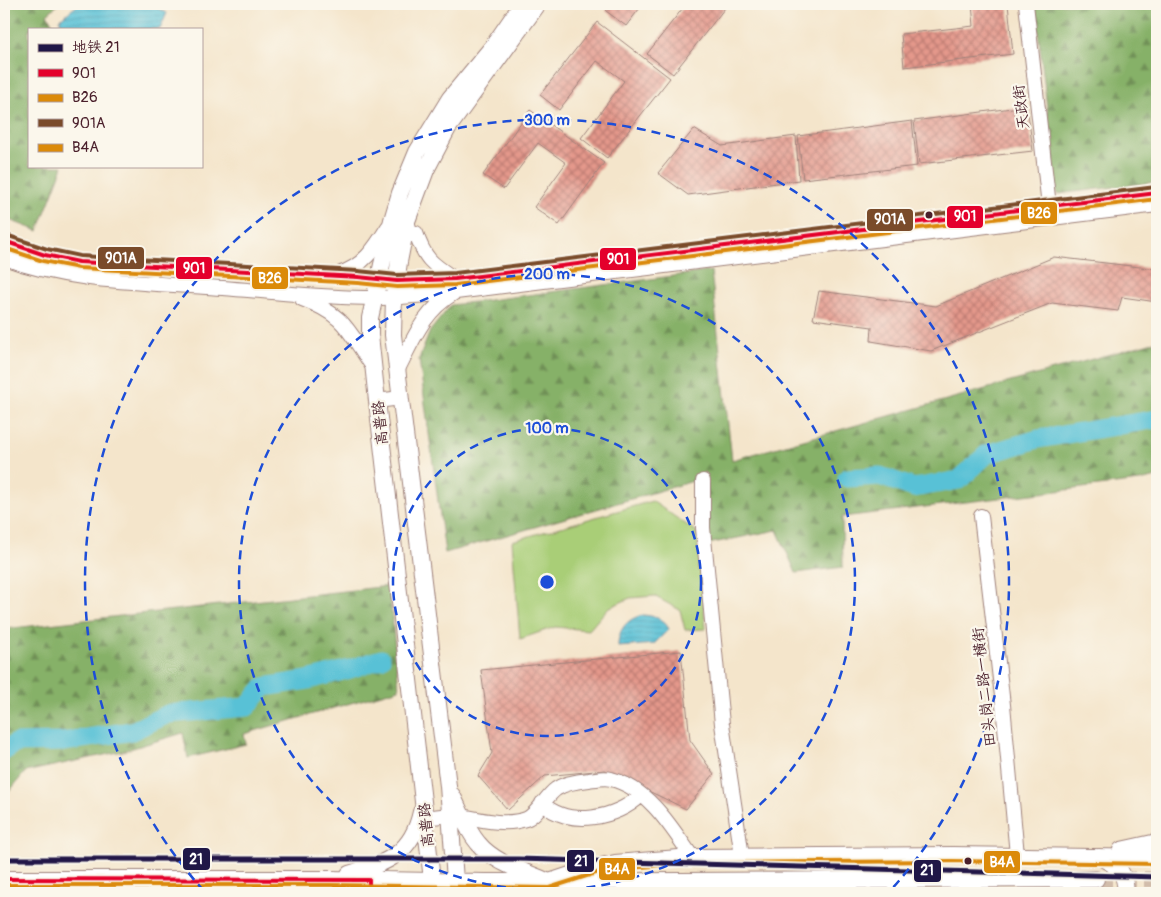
<svg xmlns="http://www.w3.org/2000/svg" width="1161" height="897" font-family="Pangolin,'LXGW WenKai TC',sans-serif">
	<defs>
		<pattern id="forest-firs" width="22" height="20" patternUnits="userSpaceOnUse" patternTransform="scale(1.25)"><rect width="22" height="20" fill="#86b168"/><path d="M5 1l3.5 6h-7zM16 11l3.5 6h-7z" fill="#708f56"/></pattern>
		<pattern id="water-rules" width="6" height="5" patternUnits="userSpaceOnUse" patternTransform="scale(1.25)"><rect width="6" height="5" fill="#59c1d6"/><path d="M0 2.5h6" fill="none" stroke="#4fa5b8"/></pattern>
		<pattern id="building-cross-hatch" width="8" height="8" patternUnits="userSpaceOnUse" patternTransform="scale(1.25)"><rect width="8" height="8" fill="#e4988b"/><path d="M0 0l8 8M0 8l8-8" fill="none" stroke="#bb7b72"/></pattern>
	</defs>
	<rect width="100%" height="100%" fill="#fbf7ec"/>
	<filter id="ink" filterUnits="userSpaceOnUse"><feTurbulence type="fractalNoise" baseFrequency=".02" numOctaves="2"/><feDisplacementMap in="SourceGraphic" scale="10" xChannelSelector="R" yChannelSelector="G"/><feConvolveMatrix kernelMatrix="1 2 1 2 8 2 1 2 1" color-interpolation-filters="sRGB"/></filter>
	<filter id="wash" filterUnits="userSpaceOnUse"><feTurbulence type="fractalNoise" baseFrequency=".0096" numOctaves="4" result="noise"/><feDisplacementMap in="SourceGraphic" scale="20" xChannelSelector="R" yChannelSelector="G"/><feGaussianBlur stdDeviation="1.12" result="paint"/><feColorMatrix in="noise" values="0 0 0 0 0 0 0 0 0 0 0 0 0 0 0 0 0 1.4 0 .05"/><feComposite in="paint" operator="in"/></filter>
	<g filter="url(#wash)">
		<rect width="100%" height="100%" fill="#f4e5cb"/>
		<path fill="url(#forest-firs)" stroke="#68684a" d="M4,4H59L47,14L56,29H29V166H63L38,231L4,218Z
			M1035,4H1157V182L1057,194Z
			M711,271L732,460L1157,341V477L1140,481L842,517L843,567L796,573L777,530L708,544L707,477L445,553L419,359L430,331L451,305Z
			M389,586L399,689L244,734L246,744L188,758L183,733L123,751L25,772L4,798V629Z"/>
		<path fill="#a9ce77" stroke="#7a7651" d="M652,501L697,532L706,629L685,630L680,610L654,596L630,598L608,608L589,630L555,627L520,639L512,541Z"/>
		<path fill="url(#water-rules)" stroke="#527080" d="M79,4H149L167,13L160,29H61L60,19Z
			M643,615C654,616 663,618 669,629L654,644L618,647C618,630 626,619 643,615Z"/>
		<g fill="none" stroke-linecap="round" stroke-linejoin="round">
			<path stroke="#59c1d6" stroke-width="19" d="M847,478L880,476L914,488L959,480L987,454L1038,439L1157,419
				M4,751L16,743L63,742L132,731L168,714L247,707L264,687L308,680L350,669L381,659"/>
		</g>
		<g id="blocks">
			<path fill="url(#building-cross-hatch)" d="M612,4H643L626,26L606,11Z
				M686,4H728L673,74L647,54Z
				M972,4H1008L1013,54L904,67L901,34L974,26Z
				M597,22L670,78L607,158L581,138L624,81L597,61L559,110L540,95Z
				M1027,106L1033,151L919,164L914,121Z
				M530,110L604,163L559,225L534,207L566,163L538,143L504,189L483,175Z
				M912,121L917,166L803,179L798,136Z
				M694,129L722,146L796,136L799,180L688,195L658,173Z
				M1054,257L1157,269V302L1122,297L1118,311L1052,303L931,351L871,341L872,327L813,319L819,291L936,306Z
				M681,651L690,740L714,774L686,809L605,770L545,776L508,810L478,776L492,753L481,670Z"/>
		</g>
	</g>
	<g filter="url(#ink)">
		<use href="#blocks" fill-opacity="0" stroke="#9f827b" stroke-width="1"/>
		<g fill="none" stroke-linecap="round" stroke-linejoin="round">
			<path stroke="#d2bdab" stroke-width="16" stroke-dasharray="16 8" stroke-linecap="butt" d="M1096,879H1157"/>
			<g stroke="#9f827b" stroke-width="16">
				<path id="minor" d="M1026,4L1049,206
					M407,221L411,235L416,233C425,260 432,264 455,279
					M4,241L45,255L79,262L358,277L397,281L455,279L1157,193
					M4,258C68,282 139,282 206,287C261,290 317,298 373,298C400,298 428,295 456,292L1157,205
					M338,274C363,267 375,248 388,227
					M302,299C346,315 348,331 373,367
					M398,369C414,338 423,312 454,293
					M377,401L401,398
					M703,481V528L722,724L742,856
					M981,516L1003,705L1017,855
					M542,803C568,828 617,819 641,795
					M462,816C482,820 506,826 526,819C537,815 546,796 556,789C565,783 578,781 589,780C596,779 605,777 611,779C648,788 672,828 692,857
					M424,818L450,815"/>
			</g>
			<g stroke="#9f827b" stroke-width="18">
				<path id="major" d="M452,795C460,810 466,829 478,843C495,864 525,871 549,882L594,867L615,863L692,857L952,855L1157,858
					M1121,850L1157,842
					M1099,857C1119,866 1125,871 1126,893
					M349,874C387,863 412,854 421,812
					M4,879H329L485,882L1096,879
					M432,880L377,401L370,335V318L392,220L400,193L417,152L450,98L493,46L522,4
					M455,880L448,786L393,335L394,297L399,262L407,221L426,170L448,128L538,4"/>
			</g>
			<use href="#minor" stroke="#fff" stroke-width="14"/>
			<use href="#major" stroke="#fff" stroke-width="16"/>
			<g stroke="#fbf7ec" stroke-width="8">
				<path id="bus-1" d="M4,241L45,255L79,262L358,277L397,281L455,279L1157,193
					M4,879L369,880V893"/>
			</g>
			<g stroke="#fbf7ec" stroke-width="8">
				<path id="bus-2" d="M4,248L43,261L79,268L358,283L397,287L455,285L1157,199"/>
			</g>
			<g stroke="#fbf7ec" stroke-width="8">
				<path id="bus-3" d="M6,235L47,249L80,256L358,271L397,275L455,273L1156,187"/>
			</g>
			<g stroke="#fbf7ec" stroke-width="8">
				<path id="bus-4" d="M4,885H329L549,888L596,873L616,869L692,863L952,861L1157,864"/>
			</g>
			<use href="#bus-1" stroke="#e4002b" stroke-width="4"/>
			<use href="#bus-2" stroke="#db8a09" stroke-width="4"/>
			<use href="#bus-3" stroke="#7a4b2a" stroke-width="4"/>
			<use href="#bus-4" stroke="#db8a09" stroke-width="4"/>
			<g stroke="#fbf7ec" stroke-width="9">
				<path id="metro-1" d="M4,859H518L1157,877"/>
			</g>
			<use href="#metro-1" stroke="#201747" stroke-width="5"/>
		</g>
	</g>
	<g fill="none" stroke="#1d4ed8" stroke-width="2.5" stroke-dasharray="9 6">
		<circle cx="547" cy="582" r="154"/>
		<circle cx="547" cy="582" r="308"/>
		<path d="M204 891A462 462 0 1 1 890 891"/>
	</g>
	<g fill="#4a1f2b" stroke="#fbf7ec" stroke-width="2">
		<circle cx="929" cy="215" r="4.5"/>
		<circle cx="968" cy="861" r="4.5"/>
	</g>
	<g text-anchor="middle" stroke-width="4.5" stroke-linejoin="round" paint-order="stroke">
		<g font-size="15" fill="#4a1f2b" stroke="#fbf7ec">
			<text transform="translate(1021 107) rotate(-97)" y="5">天政街</text>
			<text transform="translate(380 423) rotate(-96)" y="5">高普路</text>
			<text transform="translate(984 687) rotate(-96)" y="5">田头岗二路一横街</text>
			<text transform="translate(426 825) rotate(-96)" y="5">高普路</text>
		</g>
	</g>
	<circle cx="547" cy="582" r="8" fill="#1d4ed8" stroke="#fbf7ec" stroke-width="2.5"/>
	<g font-size="15" text-anchor="middle" font-weight="bold" fill="#1d4ed8" stroke="#fbf7ec" stroke-width="4.5" stroke-linejoin="round" paint-order="stroke">
		<text x="547" y="125">300 m</text>
		<text x="547" y="279">200 m</text>
		<text x="547" y="433">100 m</text>
	</g>
	<g stroke="#fbf7ec" stroke-width="2">
		<rect x="1020" y="201" width="38" height="24" rx="5" fill="#db8a09"/>
		<rect x="946" y="205" width="38" height="24" rx="5" fill="#e4002b"/>
		<rect x="866" y="208" width="48" height="24" rx="5" fill="#7a4b2a"/>
		<rect x="97" y="246" width="48" height="24" rx="5" fill="#7a4b2a"/>
		<rect x="599" y="247" width="38" height="24" rx="5" fill="#e4002b"/>
		<rect x="175" y="256" width="38" height="24" rx="5" fill="#e4002b"/>
		<rect x="251" y="266" width="38" height="24" rx="5" fill="#db8a09"/>
		<rect x="182" y="847" width="29" height="24" rx="5" fill="#201747"/>
		<rect x="566" y="849" width="29" height="24" rx="5" fill="#201747"/>
		<rect x="983" y="850" width="38" height="24" rx="5" fill="#db8a09"/>
		<rect x="598" y="857" width="38" height="24" rx="5" fill="#db8a09"/>
		<rect x="913" y="859" width="29" height="24" rx="5" fill="#201747"/>
	</g>
	<g font-size="14" text-anchor="middle" font-weight="bold" fill="#fff">
		<text x="1039" y="218">B26</text>
		<text x="965" y="221">901</text>
		<text x="890" y="224">901A</text>
		<text x="121" y="263">901A</text>
		<text x="618" y="264">901</text>
		<text x="194" y="273">901</text>
		<text x="270" y="283">B26</text>
		<text x="196" y="864">21</text>
		<text x="581" y="866">21</text>
		<text x="1002" y="867">B4A</text>
		<text x="617" y="874">B4A</text>
		<text x="927" y="875">21</text>
	</g>
	<rect width="1161" height="897" fill="none" stroke="#fbf7ec" stroke-width="20"/>
	<rect x="28" y="28" width="175" height="140" fill="#fbf7ec" stroke="#b4a19f"/>
	<rect x="38" y="44" width="25" height="8" fill="#201747" stroke="#b4a19f"/>
	<text x="72" y="52" font-size="15" fill="#4a1f2b">地铁 21</text>
	<rect x="38" y="69" width="25" height="8" fill="#e4002b" stroke="#b4a19f"/>
	<text x="72" y="78" font-size="15" fill="#4a1f2b">901</text>
	<rect x="38" y="94" width="25" height="8" fill="#db8a09" stroke="#b4a19f"/>
	<text x="72" y="102" font-size="15" fill="#4a1f2b">B26</text>
	<rect x="38" y="119" width="25" height="8" fill="#7a4b2a" stroke="#b4a19f"/>
	<text x="72" y="128" font-size="15" fill="#4a1f2b">901A</text>
	<rect x="38" y="144" width="25" height="8" fill="#db8a09" stroke="#b4a19f"/>
	<text x="72" y="152" font-size="15" fill="#4a1f2b">B4A</text>
</svg>
